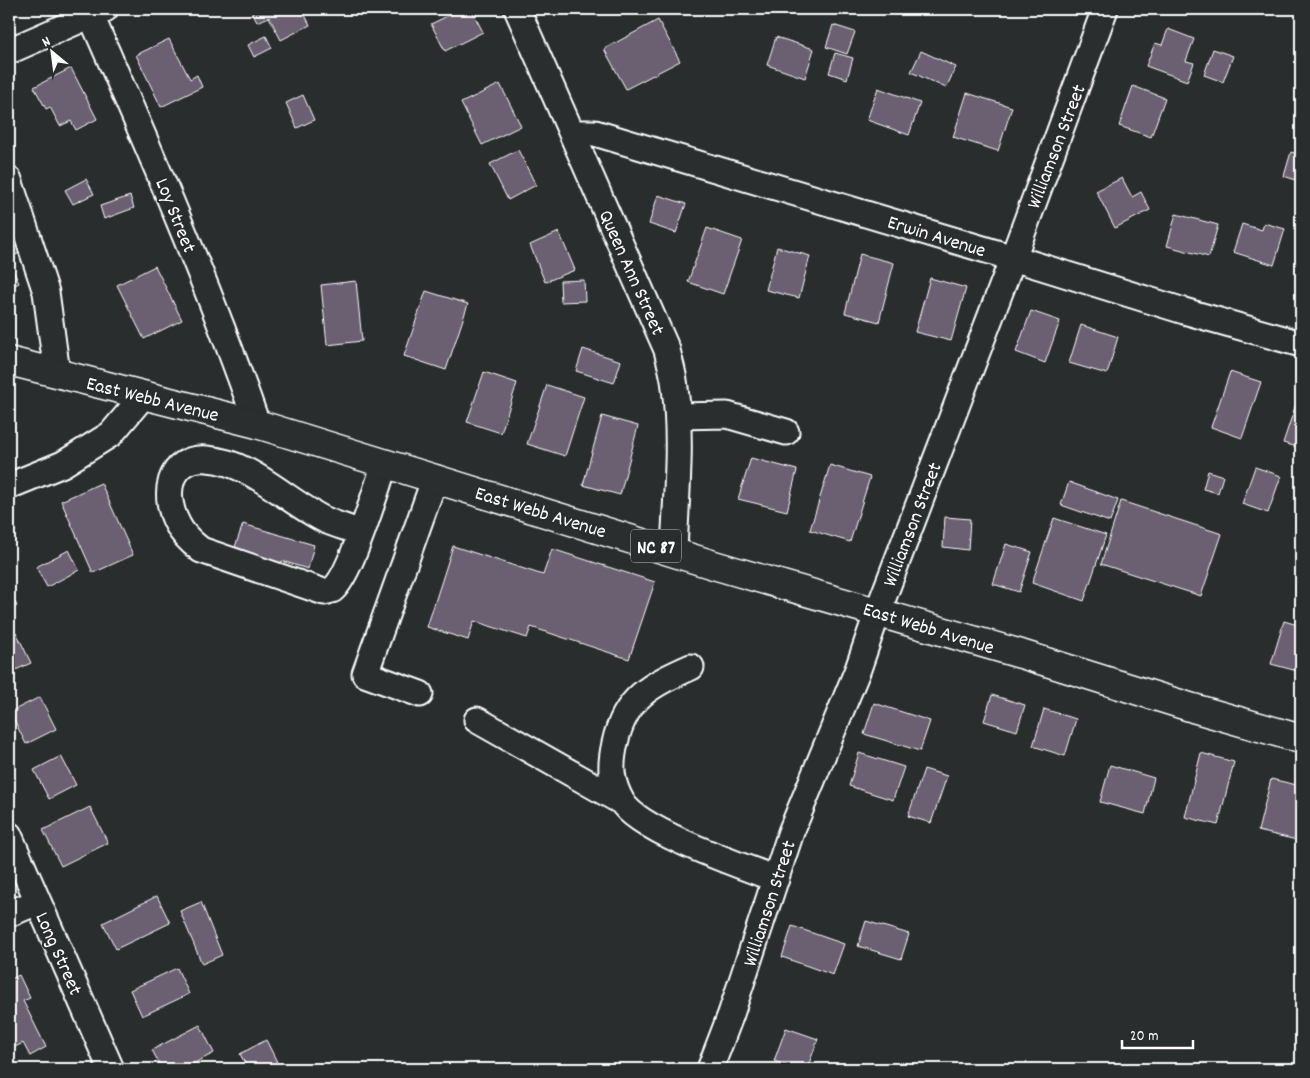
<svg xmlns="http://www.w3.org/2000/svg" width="1310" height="1078" font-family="Dekko,sans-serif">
	<rect width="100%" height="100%" fill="#2a2d2e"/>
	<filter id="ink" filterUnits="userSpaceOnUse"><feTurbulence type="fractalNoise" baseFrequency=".02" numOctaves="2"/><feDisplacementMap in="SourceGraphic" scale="10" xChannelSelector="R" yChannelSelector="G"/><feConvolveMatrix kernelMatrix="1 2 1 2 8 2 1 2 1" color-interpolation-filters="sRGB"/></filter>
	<g filter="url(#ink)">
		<path fill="#6a6071" stroke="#fff" d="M250,9H292L293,10L302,9L310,25L281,40L269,17L257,22Z
			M462,9H471L483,32L445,51L431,24Z
			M1178,9H1196L1194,15Z
			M658,20L680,61L626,89L604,49Z
			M833,25L855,32L847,54L826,47Z
			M1168,29L1194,39L1186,61L1194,63L1187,81L1146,66L1155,43L1162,45Z
			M266,36L272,48L254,57L248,45Z
			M776,37L814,49L805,78L767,65Z
			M169,39L190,79L197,75L202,87L161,107L136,55Z
			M1213,49L1233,56L1223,82L1204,75Z
			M921,51L956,67L946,88L911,72Z
			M835,53L853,58L847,79L829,73Z
			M71,68L97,119L76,130L71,121L60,126L50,107L46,109L34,87Z
			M500,84L521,126L482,145L461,103Z
			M1133,86L1165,98L1151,137L1119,126Z
			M878,88L920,103L909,135L867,120Z
			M967,93L1012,107L998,151L953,137Z
			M303,95L314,120L297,128L286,103Z
			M518,150L536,185L508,200L490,164Z
			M1291,152L1301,155V182L1284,176Z
			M1122,178L1132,197L1141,192L1150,210L1115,228L1096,191Z
			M86,179L94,194L73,204L65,190Z
			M658,195L686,204L676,233L649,224Z
			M130,196L134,208L104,219L100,206Z
			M9,214L26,250L9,258Z
			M1176,214L1218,225L1209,257L1167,246Z
			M1264,223L1285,229L1274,265L1233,252L1242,224L1262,230Z
			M707,228L742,240L723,294L688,282Z
			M559,232L575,270L545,282L530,245Z
			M777,247L810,256L799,298L766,290Z
			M860,254L894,263L879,322L845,313Z
			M1301,254V272L1296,270Z
			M9,261L19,283L9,288Z
			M155,266L182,320L144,339L117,285Z
			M930,278L966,288L951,341L915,332Z
			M584,280L585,301L561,302L560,281Z
			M356,281L362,341L327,345L321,285Z
			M426,291L468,304L446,370L404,356Z
			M1031,311L1060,321L1045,363L1016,352Z
			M1081,325L1118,337L1107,374L1069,363Z
			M583,349L621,361L614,383L576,371Z
			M484,372L517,383L501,433L467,422Z
			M1230,372L1261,382L1242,438L1211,427Z
			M547,385L584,397L565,456L527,444Z
			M1300,392H1301V448L1283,443Z
			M602,416L638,426L620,495L583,485Z
			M751,458L797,470L787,511L738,499Z
			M830,465L870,477L850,542L810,530Z
			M1255,467L1281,476L1268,513L1242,504Z
			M1208,471L1223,476L1218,493L1203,489Z
			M1069,482L1118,500L1110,522L1061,505Z
			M101,483L133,555L93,573L61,501Z
			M1121,501L1222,534L1201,596L1101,564Z
			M945,517L970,519L968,550L943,547Z
			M1054,518L1106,535L1084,601L1032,583Z
			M243,524L314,545L308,569L282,561L279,569L242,557L244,550L235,547Z
			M1006,544L1032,552L1019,592L993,584Z
			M453,546L543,575L552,549L655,582L629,659L531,627L527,638L474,621L468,640L427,627Z
			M69,550L79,570L47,587L36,567Z
			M9,590L17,606L9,611Z
			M1284,621L1301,626V672L1271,664Z
			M16,632L31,663L9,673V636Z
			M992,695L1025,705L1017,731L984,721Z
			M40,697L56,729L26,744L10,712Z
			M874,703L930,721L920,751L864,734Z
			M1044,709L1076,719L1065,756L1033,746Z
			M859,753L904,767L893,800L849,786Z
			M1201,753L1234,762L1218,825L1185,817Z
			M61,756L76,785L49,799L34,770Z
			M1110,765L1154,778L1145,814L1100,802Z
			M924,769L947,776L931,823L908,816Z
			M1271,779L1301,786V841L1258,831Z
			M90,807L108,843L61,866L43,830Z
			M157,896L170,923L116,949L103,923Z
			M201,902L222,955L202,964L180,911Z
			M866,921L909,934L901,959L858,946Z
			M792,926L844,944L833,975L782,957Z
			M177,968L189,994L142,1016L130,990Z
			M19,975L30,998L23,1001L46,1047L30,1056L23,1043L9,1050V980Z
			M200,1025L214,1053L183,1069H162L152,1050Z
			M786,1028L818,1039L807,1069H796L774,1061Z
			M266,1040L277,1062L263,1069H248L240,1054Z"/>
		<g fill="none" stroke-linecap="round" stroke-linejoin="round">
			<g stroke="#fff" stroke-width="29">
				<path id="minor" d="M88,9C148,146 208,283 257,424
					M517,9L667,350C670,363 674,375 675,388C682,442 676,497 674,552
					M9,51L105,9
					M572,133H595L1013,258L1184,311L1301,344
					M9,180L46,292L57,373
					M678,416L727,415L786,432
					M9,486L63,464L111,434L144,395
					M361,533C349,528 336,525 325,520C286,501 251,462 207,459C167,456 162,497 178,525C183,535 192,543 201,550L324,592C325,592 331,590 332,590C350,578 377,487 385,463
					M691,667C651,685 625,697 615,743C610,765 610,781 622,802C639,831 742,866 776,879
					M420,694L365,674L435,478
					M477,720L622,802
					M9,835L111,1069
					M9,914L37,902
					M710,1069L731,1014L791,832L858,669L878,611L1013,258L1105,9"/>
			</g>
			<g stroke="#fff" stroke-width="31">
				<path id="highway" d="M9,361L257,424L717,566L1021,654L1193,708L1301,739"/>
			</g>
			<use href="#minor" stroke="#2a2d2e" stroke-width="25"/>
			<use href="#highway" stroke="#2a2d2e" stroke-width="28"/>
		</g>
	</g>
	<g text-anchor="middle" stroke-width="4" stroke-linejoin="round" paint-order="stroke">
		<rect fill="#2a2d2e" stroke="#bfc0c0" stroke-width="1" x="631" y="529.5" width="50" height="33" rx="4"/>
		<g font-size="19" font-weight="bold" fill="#fff">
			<text x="656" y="553">NC 87</text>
		</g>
		<g font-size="20" fill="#fff" stroke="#2a2d2e">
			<text transform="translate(1055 146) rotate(-69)" y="7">Williamson Street</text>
			<text transform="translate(177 215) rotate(68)" y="7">Loy Street</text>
			<text transform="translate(937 235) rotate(17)" y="7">Erwin Avenue</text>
			<text transform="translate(633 272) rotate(66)" y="7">Queen Ann Street</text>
			<text transform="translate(153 398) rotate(14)" y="7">East Webb Avenue</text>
			<text transform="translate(541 511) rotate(17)" y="7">East Webb Avenue</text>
			<text transform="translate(911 524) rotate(-69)" y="7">Williamson Street</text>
			<text transform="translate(929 627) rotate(17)" y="7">East Webb Avenue</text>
			<text transform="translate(768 903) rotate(-72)" y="7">Williamson Street</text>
			<text transform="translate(60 953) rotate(66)" y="7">Long Street</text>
		</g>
	</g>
	<rect width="1310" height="1078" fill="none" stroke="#2a2d2e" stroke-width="30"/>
	<rect x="15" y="15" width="1280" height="1048" fill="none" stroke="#fff" stroke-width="2" filter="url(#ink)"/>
	<g transform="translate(52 52) rotate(331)" stroke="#2a2d2e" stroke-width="4" paint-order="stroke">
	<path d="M0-4L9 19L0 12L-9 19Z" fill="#ffffff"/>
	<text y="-8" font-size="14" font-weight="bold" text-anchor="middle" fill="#ffffff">N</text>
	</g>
	<path d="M1122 1040v8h71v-8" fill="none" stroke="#ffffff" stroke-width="2.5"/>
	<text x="1130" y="1040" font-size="15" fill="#ffffff" stroke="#2a2d2e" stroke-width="4" paint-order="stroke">20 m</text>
</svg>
